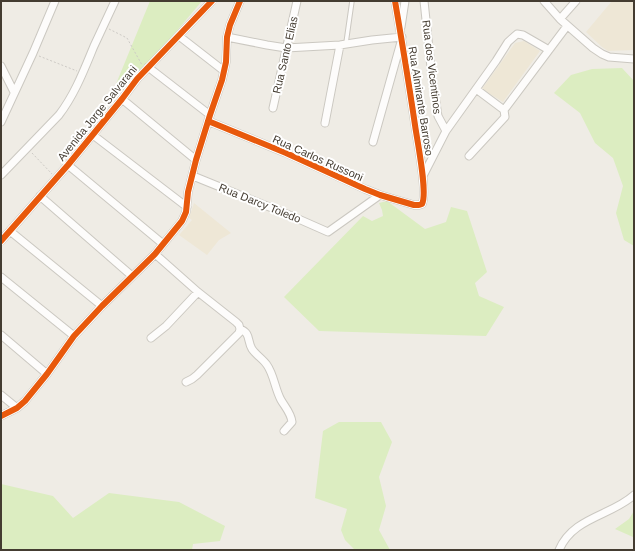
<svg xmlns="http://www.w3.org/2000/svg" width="635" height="551" font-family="Arial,sans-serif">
	<rect width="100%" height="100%" fill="#efece5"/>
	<path fill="#eee7d6" d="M612,1H634V50L608,51L602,47L586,32Z
		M524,41L540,51L503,102L482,89L515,43Z
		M194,203L231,233L219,240L207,255L179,235L192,220L189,218Z"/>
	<path fill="#dcedc1" d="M150,1H202L175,33L122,92L116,84Z
		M622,68L634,81V246L624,240L616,213L623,186L613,158L595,143L580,113L554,93L571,75L592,69Z
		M387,201L425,229L446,222L451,207L467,211L487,272L475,283L479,296L504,307L486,336L319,331L284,297L363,216L372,221L383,216L382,210L379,203Z
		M339,422H381L392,442L379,477L386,506L379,530L390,550H355L345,540L341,530L347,509L315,498L323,431Z
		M1,484L53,496L73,518L109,493L179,502L225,526L220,541L193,544L192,550H1Z
		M634,511L633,537L615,529L629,519Z"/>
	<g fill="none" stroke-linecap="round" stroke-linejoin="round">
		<g stroke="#cbc8c1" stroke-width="5.5">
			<path id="service" d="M346,43L352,1"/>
		</g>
		<g stroke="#cbc8c1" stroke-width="9">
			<path id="minor" d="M424,1L432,77L438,116L446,131
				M544,1L560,19L593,48L602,54L609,57L634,59
				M560,19L576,1
				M401,27L405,1
				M179,36L224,71
				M227,37L267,45L286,48L340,45L372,40L402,37
				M1,66L14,92
				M148,67L210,115
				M476,89L504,110
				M122,99L196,160
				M273,108L297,1
				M208,121L286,153L365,189L380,195L414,205H419L422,204C428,193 417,140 415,125C409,84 402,42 395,1
				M1,122L33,53L55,1
				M325,123L340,45
				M93,135L187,207
				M373,142L401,42
				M469,156L505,117L504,110L567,26
				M68,165L163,244
				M1,175L59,115C75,94 84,70 94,46C101,31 108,16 115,1
				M193,176L294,217L328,232L380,195
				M423,176L446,131L496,61L508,42L517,34L523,35L549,50
				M40,196L132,276
				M10,231L102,306
				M1,241L68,165L122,99L137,79L212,1
				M155,254L198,292L236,322L239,325L240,329C251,333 247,341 252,349C256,355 263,359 267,365C274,375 275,389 281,400C285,407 291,413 292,422L284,431
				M1,277L74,336
				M1,335L47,374
				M151,338L166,326L198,292
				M186,382L192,379L197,375L239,333L240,329
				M1,395L17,408
				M1,416L17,408L25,401L47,374L74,336L102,306L155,254L182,221L186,212L188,192L196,160L210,115L222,80L226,62L227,37L230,25L240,1
				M559,550C573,517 611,516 634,495"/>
		</g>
		<path stroke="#cdcac5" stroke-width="1" stroke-dasharray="2 2" stroke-linecap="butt" d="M109,29L127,38L142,65
			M39,56L77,71
			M32,153L52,174"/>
		<use href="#service" stroke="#fdfcfb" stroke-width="3.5"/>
		<use href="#minor" stroke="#fdfcfb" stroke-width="7"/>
		<g stroke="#fff" stroke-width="8">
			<path id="cycleway" d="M208,121L286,153L365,189L380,195L414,205H419L422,204C428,193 417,140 415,125C409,84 402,42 395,1
				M1,241L68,165L122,99L137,79L212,1
				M1,416L17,408L25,401L47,374L74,336L102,306L155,254L182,221L186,212L188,192L196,160L210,115L222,80L226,62L227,37L230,25L240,1"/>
		</g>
		<use href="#cycleway" stroke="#e8590c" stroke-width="6"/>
	</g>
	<g text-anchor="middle" stroke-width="4" stroke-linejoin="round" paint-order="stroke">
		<g font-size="11" fill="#443c31" stroke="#fff">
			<text transform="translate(285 55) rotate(-77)" y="4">Rua Santo Elias</text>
			<text transform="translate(432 67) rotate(83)" y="4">Rua dos Vicentinos</text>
			<text transform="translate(421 101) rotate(81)" y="4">Rua Almirante Barroso</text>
			<text transform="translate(97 113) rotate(-51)" y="4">Avenida Jorge Salvarani</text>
			<text transform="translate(318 158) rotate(24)" y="4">Rua Carlos Russoni</text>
			<text transform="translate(260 203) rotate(22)" y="4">Rua Darcy Toledo</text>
		</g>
	</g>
	<rect width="635" height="551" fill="none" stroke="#443c31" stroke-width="4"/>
</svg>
